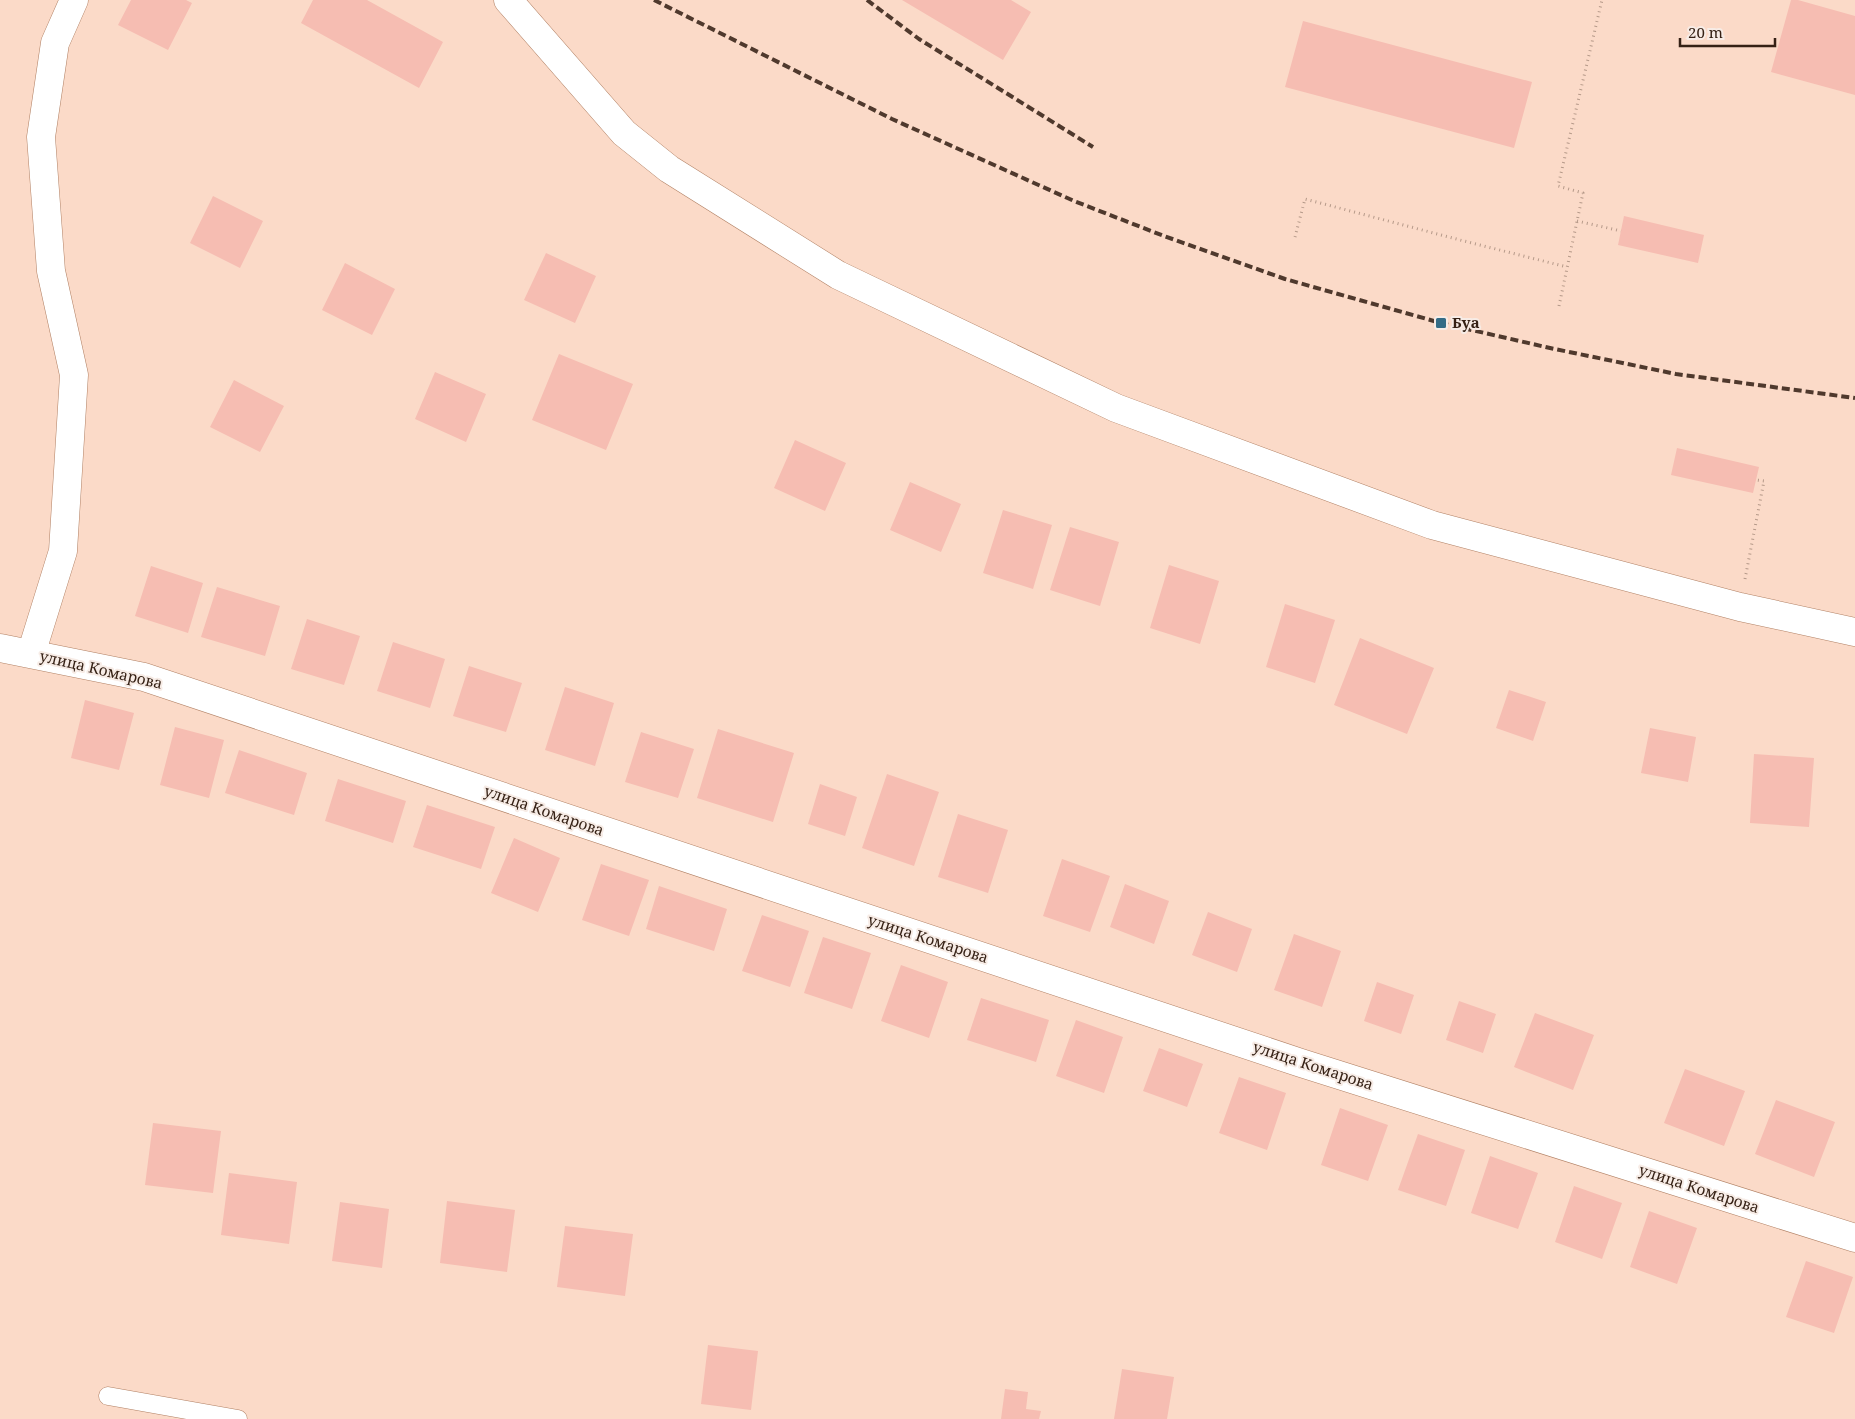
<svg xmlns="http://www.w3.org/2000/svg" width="1855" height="1419" font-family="'Noto Serif',serif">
	<rect width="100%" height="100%" fill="#fbdac8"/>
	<path fill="#f6bdb2" d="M131,0H186L192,3L168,50L118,25Z
		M313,0H367L443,42L419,88L301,23Z
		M902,0H1011L1031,12L1003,60Z
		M1791,0H1798L1855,16V95L1771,72Z
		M1303,21L1532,82L1514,148L1285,87Z
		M213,196L263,221L240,268L190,243Z
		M1624,216L1704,235L1698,263L1618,245Z
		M546,253L596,276L575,323L524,300Z
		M345,263L395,289L372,335L322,310Z
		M559,354L633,384L606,450L532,420Z
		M435,372L486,394L466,442L415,419Z
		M234,380L284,406L260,452L210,427Z
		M795,440L846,463L825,511L774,488Z
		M1677,448L1759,467L1753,493L1671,475Z
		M910,482L961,504L941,552L890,530Z
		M1003,510L1052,525L1033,589L983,573Z
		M1070,527L1119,542L1100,606L1050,590Z
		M1169,565L1219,581L1200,644L1150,628Z
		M151,566L203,583L188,633L135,616Z
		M217,587L280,606L265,656L201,637Z
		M1285,604L1335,620L1315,683L1266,667Z
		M307,619L360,636L344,685L291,669Z
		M1360,638L1434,668L1407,734L1334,705Z
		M393,642L445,659L430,708L377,691Z
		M469,666L522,683L506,732L453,716Z
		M565,687L614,703L595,766L545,750Z
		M1509,690L1546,702L1533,741L1496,728Z
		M85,700L134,713L119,770L71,758Z
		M175,727L224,740L209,798L160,785Z
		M1650,728L1696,737L1688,782L1641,773Z
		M718,729L794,753L773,822L697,798Z
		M641,732L694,749L678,798L625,782Z
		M239,750L307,773L294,815L225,793Z
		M1754,754L1814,758L1809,827L1750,823Z
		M887,774L939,792L914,866L862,848Z
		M338,779L406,801L393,843L325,821Z
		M820,784L857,797L845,836L808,824Z
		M427,805L495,827L481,869L413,847Z
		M958,814L1008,830L988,893L938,877Z
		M514,838L560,858L538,912L491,893Z
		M1062,859L1110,876L1090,932L1043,916Z
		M601,864L649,880L629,936L582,920Z
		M1125,884L1169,901L1154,944L1110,927Z
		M659,886L727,909L714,951L646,929Z
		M1208,912L1252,929L1237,972L1192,955Z
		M762,915L809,931L790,987L742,971Z
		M1294,934L1341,951L1322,1007L1274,990Z
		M823,937L871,953L852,1009L804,993Z
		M901,965L948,982L929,1038L881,1021Z
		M1377,982L1414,995L1401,1034L1364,1021Z
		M981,998L1049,1020L1036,1062L967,1040Z
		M1459,1001L1496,1014L1483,1053L1446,1040Z
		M1535,1013L1594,1035L1573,1090L1514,1067Z
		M1076,1020L1123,1037L1104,1093L1056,1076Z
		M1159,1048L1203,1064L1187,1107L1143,1091Z
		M1685,1069L1745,1091L1724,1146L1664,1123Z
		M1239,1077L1286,1093L1267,1150L1219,1133Z
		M1776,1100L1835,1122L1814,1177L1755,1154Z
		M1340,1108L1388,1125L1368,1181L1321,1165Z
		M153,1123L221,1131L213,1193L145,1185Z
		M1418,1134L1465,1150L1446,1206L1398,1190Z
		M1490,1156L1538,1173L1518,1229L1471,1213Z
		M229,1173L297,1182L289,1244L221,1235Z
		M1574,1186L1622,1203L1602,1259L1555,1242Z
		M447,1201L515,1210L507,1272L440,1263Z
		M340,1202L389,1209L382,1268L332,1261Z
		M1649,1211L1697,1228L1677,1284L1630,1267Z
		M565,1226L633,1234L625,1296L557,1287Z
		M1806,1261L1853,1277L1834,1333L1786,1317Z
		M708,1345L758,1351L751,1410L701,1404Z
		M1122,1369L1174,1377L1167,1419H1114Z
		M1005,1389L1028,1392L1026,1409L1041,1411L1039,1419H1001Z"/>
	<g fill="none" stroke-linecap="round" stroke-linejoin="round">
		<g stroke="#b18064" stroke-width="19">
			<path id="lane" d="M108,1396L238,1419"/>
		</g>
		<g stroke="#b18064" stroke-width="29">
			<path id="street" d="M508,0L624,133L669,169L838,275L1116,408L1432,525L1740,607L1855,632
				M0,648L144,677L1301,1063L1855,1238
				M31,654L63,551L74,375L51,271L41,137L55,43L74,0"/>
		</g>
		<path stroke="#b59989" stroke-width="3" stroke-dasharray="1 4" stroke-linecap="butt" d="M1577,221L1621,231
			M1295,237L1305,199L1460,240L1567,267
			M1559,306L1583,193L1558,186L1602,0
			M1745,579L1764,481L1756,480"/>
		<use href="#lane" stroke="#fff" stroke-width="18"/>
		<use href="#street" stroke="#fff" stroke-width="28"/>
		<path stroke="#4f392d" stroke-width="4" stroke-dasharray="8 4" stroke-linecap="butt" d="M654,0L892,119L1074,201L1164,236L1285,279L1441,323L1550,348L1676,374L1855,398
			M867,0L919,39L1093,147"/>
	</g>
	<rect fill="#346c86" stroke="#f7ece6" stroke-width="2" x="1435" y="317" width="12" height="12" rx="2.5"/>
	<g text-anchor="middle" stroke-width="4" stroke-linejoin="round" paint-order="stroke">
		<g font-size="15" font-weight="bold" fill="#352115" stroke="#f7ece6" text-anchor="start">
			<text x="1452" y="328">Буа</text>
		</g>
		<g font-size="15" fill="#352115" stroke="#f7ece6">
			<text transform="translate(101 670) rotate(13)" y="5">улица Комарова</text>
			<text transform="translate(544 811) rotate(19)" y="5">улица Комарова</text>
			<text transform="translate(928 939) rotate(18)" y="5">улица Комарова</text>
			<text transform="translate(1313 1066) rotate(18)" y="5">улица Комарова</text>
			<text transform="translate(1699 1189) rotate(18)" y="5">улица Комарова</text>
		</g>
	</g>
	<path d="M1680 38v8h95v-8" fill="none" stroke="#352115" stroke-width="2.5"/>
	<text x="1688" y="38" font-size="15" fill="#352115" stroke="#f7ece6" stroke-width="4" paint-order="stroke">20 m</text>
</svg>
